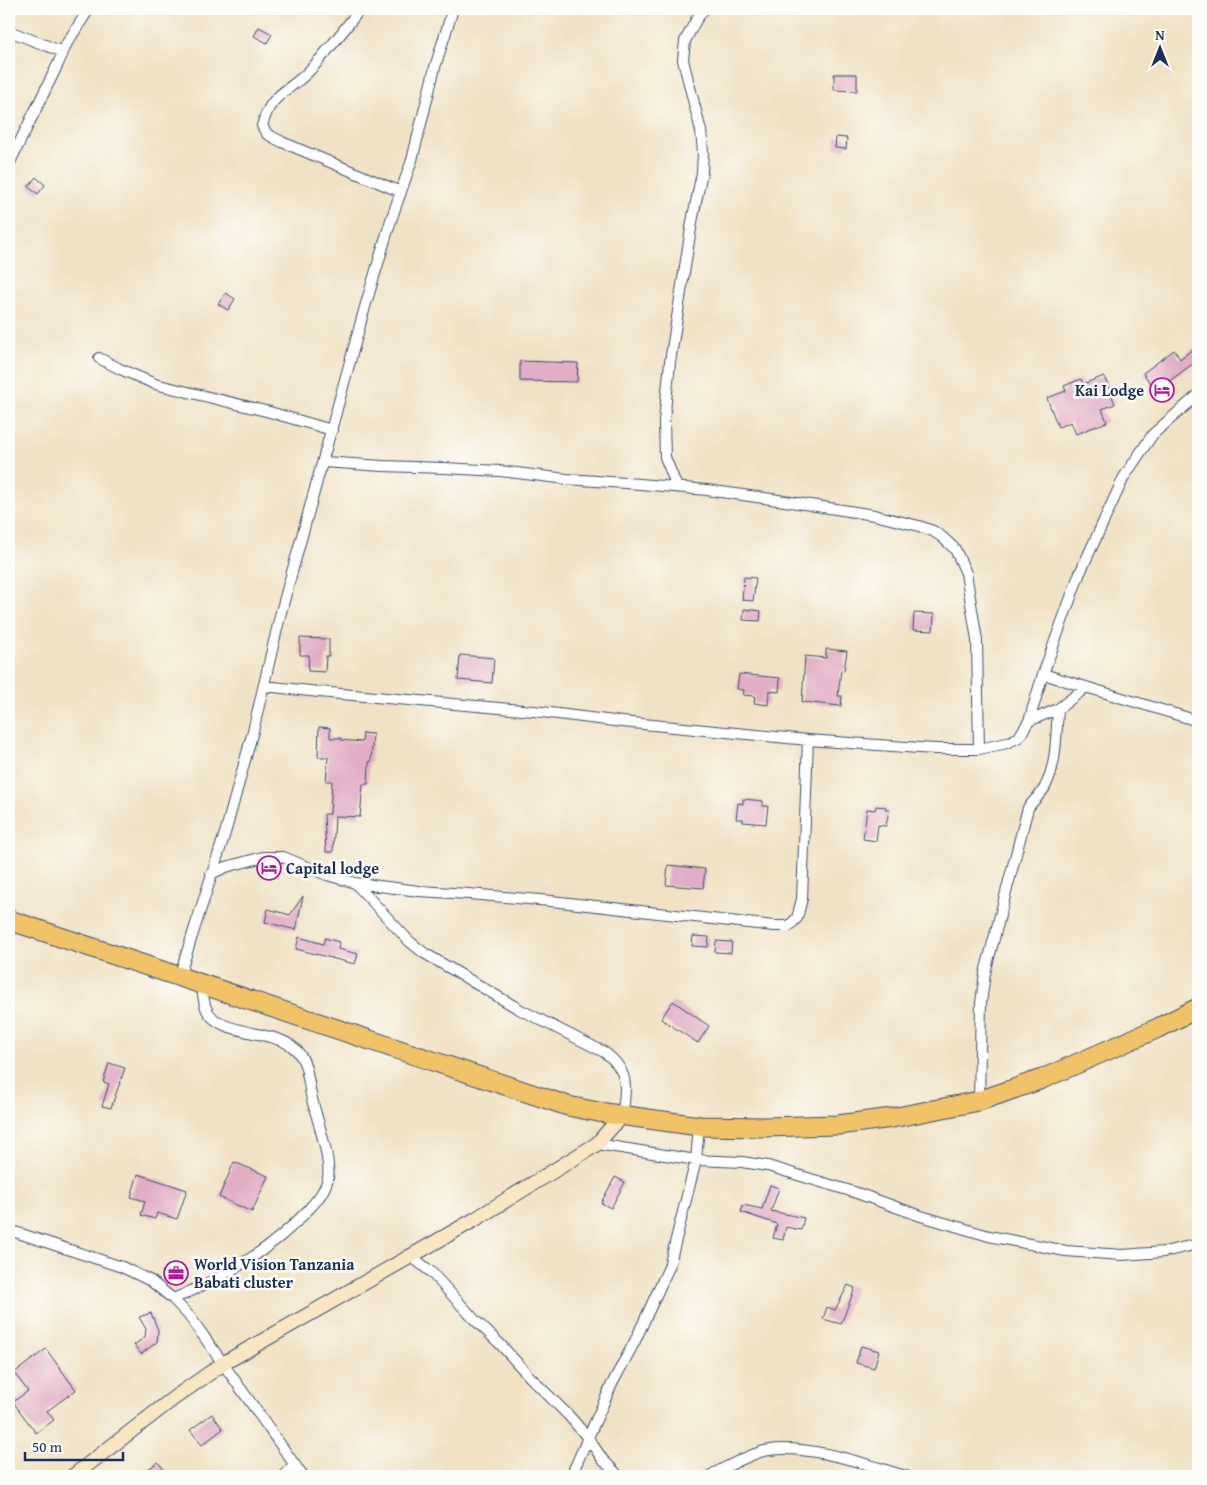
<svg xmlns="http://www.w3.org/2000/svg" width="1207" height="1485" font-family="'Gentium Book Plus',serif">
	<rect width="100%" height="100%" fill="#fdfcf7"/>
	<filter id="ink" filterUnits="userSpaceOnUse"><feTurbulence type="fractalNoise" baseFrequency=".02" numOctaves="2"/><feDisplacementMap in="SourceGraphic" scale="10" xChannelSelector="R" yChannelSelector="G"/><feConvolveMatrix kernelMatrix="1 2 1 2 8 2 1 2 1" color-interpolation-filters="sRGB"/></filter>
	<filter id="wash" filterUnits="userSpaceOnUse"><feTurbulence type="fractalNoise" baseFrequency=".0096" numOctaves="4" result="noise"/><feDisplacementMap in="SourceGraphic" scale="20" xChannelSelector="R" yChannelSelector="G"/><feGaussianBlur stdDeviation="1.12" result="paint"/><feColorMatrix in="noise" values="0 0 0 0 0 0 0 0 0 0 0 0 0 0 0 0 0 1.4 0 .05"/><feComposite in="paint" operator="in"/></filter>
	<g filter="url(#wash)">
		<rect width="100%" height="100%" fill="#f0e2c4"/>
		<g id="blocks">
			<path fill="#e1aec5" d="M259,27L272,34L267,43L254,36Z
				M834,74H857V91L834,90Z
				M836,137L847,138L846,149L835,148Z
				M36,177L45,185L38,194L28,187Z
				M226,293L235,299L228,310L218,304Z
				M1198,345V360L1156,391L1143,373L1174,350L1180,359Z
				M520,361L578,363L577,382L520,381Z
				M1104,376L1115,404L1102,409L1107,422L1076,434L1071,422L1058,427L1047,398L1066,391L1064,386L1081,379L1083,384Z
				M744,577L756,578L753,601L742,600Z
				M744,609L761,611L760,621L743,620Z
				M914,613L934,614L933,631L913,630Z
				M300,638L329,639V656H326L325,672L308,671L309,655H300Z
				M826,649L847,651L844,671L841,670L838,696H842L841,706L802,702L805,656L826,658Z
				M460,655L494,658L492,683L458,680Z
				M739,674L780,678L779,692L769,691L768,705L754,703L755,696L743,695L744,690L737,689Z
				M319,727L330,728V738H341V740L362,742L363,733L373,734L371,762H369L368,784H363L360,817L335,816L333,852H326L324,814H330L332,781H326L328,757H318Z
				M743,799L763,801V806H768L766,824L743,822V819H736L738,803L743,804Z
				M876,806L886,807V810H889L886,826L878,825L876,841L863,839L867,809L875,810Z
				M668,865L705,869L703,888L666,885Z
				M303,896L296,930L265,922L268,909L290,915Z
				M693,936L709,937L708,947L692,946Z
				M299,937L323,944L325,938L339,942L338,949L358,954L355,964L296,949Z
				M716,941L732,942L731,953L715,952Z
				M673,1001L709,1026L698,1043L661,1019Z
				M109,1063L125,1068L111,1108L102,1106L109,1084L103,1082Z
				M234,1162L268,1176L252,1212L219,1197Z
				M138,1174L187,1190L177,1219L157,1213L155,1219L141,1215L145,1201L131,1197Z
				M615,1177L625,1182L611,1208L601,1203Z
				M770,1185L779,1188L771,1211L804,1218L801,1230L786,1227L783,1240L773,1238L777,1224L741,1212L743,1205L762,1209Z
				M848,1285L855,1288L841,1324L823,1319L827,1307L835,1310Z
				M151,1313L158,1330L157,1342L141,1354L134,1345L145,1337L146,1329L139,1317Z
				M861,1346L879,1351L874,1368L856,1363Z
				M46,1349L76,1390L47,1411L54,1420L36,1433L13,1402L28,1391L14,1373Z
				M212,1414L223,1429L202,1445L190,1430Z
				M158,1462L169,1476H139Z"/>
		</g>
	</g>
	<g filter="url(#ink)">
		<use href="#blocks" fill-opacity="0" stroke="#3b4a6d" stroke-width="1"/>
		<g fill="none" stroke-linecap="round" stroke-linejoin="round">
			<g stroke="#3b4a6d" stroke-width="12">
				<path id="street" d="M360,9C344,30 329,50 311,69C289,93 271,91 262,126L267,134L282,142L401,192
					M9,31L63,52
					M9,164L58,64L67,43L89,9
					M99,358L120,369L155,384L266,411L332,430
					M323,462L383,466L444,468L500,471L567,479L640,484L707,490L778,500L874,515L919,526L933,531L942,537L955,549L966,573L977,640L979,749
					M677,487L665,457L664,421L670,362L692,222L702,172L703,152L701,131L683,60L685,41L696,20L704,9
					M1043,674L1198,721
					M264,686L319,692L534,711L622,722L808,740L934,749H979L1007,743L1019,737L1029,721L1043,674L1079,575L1124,477L1153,434L1198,395
					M1029,721L1058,709L1085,688
					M211,874L226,867L263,857H283L327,875L355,883L419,891L469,894L551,901L774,926H789L797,918L802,899L808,740
					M355,883L409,941L424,953L519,1009L604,1052C629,1070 627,1087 622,1115
					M179,977L226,830L253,731L281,612L365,307L391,220L412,160L435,67L453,9
					M979,1101L981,1003L985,973L1028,808C1032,802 1043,792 1045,787C1057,764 1056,735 1058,709
					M597,1144L696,1160L742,1162L768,1166L854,1192L921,1216L989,1236L1066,1251L1122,1255L1164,1252L1198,1244
					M9,1230L122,1267L151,1281L173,1299L190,1317L297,1468L304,1476
					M411,1256L431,1272L474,1319L501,1345L529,1376L570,1417L588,1438L603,1460L619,1476
					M173,1299C223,1278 272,1250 309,1209C318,1199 325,1191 328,1178C331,1160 318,1122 313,1103C307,1084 310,1057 290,1045C268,1030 216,1035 206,1008C203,1000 203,993 202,985
					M283,1476L294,1465
					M571,1476L612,1384L635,1341L669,1267L696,1160L699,1126
					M709,1476C727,1467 745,1456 764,1451C803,1442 868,1465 906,1476"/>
			</g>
			<g stroke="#3b4a6d" stroke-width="16">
				<path id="secondary" d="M73,1476L174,1398L224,1363L474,1220L597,1144L622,1115"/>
			</g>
			<g stroke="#3b4a6d" stroke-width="21">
				<path id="highway" d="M9,920L568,1106L598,1112L699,1126L764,1127L838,1125L892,1118L979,1101L1042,1079L1158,1028L1198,1008"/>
			</g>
			<path stroke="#3b4a6d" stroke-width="2.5" stroke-dasharray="1 4" stroke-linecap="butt" d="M1194,708L1198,693"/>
			<use href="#street" stroke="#fff" stroke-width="10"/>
			<use href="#secondary" stroke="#f9e7c3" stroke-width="14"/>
			<use href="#highway" stroke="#f0c369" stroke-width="19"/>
		</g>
	</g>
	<defs>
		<g id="hotel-ring" transform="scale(1.25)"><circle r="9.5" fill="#fdfcf7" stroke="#b5179e" stroke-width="1.5"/><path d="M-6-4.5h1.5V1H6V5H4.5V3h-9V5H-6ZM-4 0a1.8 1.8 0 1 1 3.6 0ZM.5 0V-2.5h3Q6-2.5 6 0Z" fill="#b5179e"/></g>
		<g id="office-ring" transform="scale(1.25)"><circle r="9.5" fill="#fdfcf7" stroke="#b5179e" stroke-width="1.5"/><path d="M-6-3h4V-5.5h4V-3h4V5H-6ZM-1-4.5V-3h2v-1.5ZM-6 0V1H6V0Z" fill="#b5179e"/></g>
	</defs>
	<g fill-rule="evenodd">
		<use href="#hotel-ring" x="1162" y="390"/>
		<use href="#hotel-ring" x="269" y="868"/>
		<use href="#office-ring" x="176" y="1273"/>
	</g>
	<g text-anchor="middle" stroke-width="5" stroke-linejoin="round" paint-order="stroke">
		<g font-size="16" font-weight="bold" fill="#1b2f5e" stroke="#fdfcf7" text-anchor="start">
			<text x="1144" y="396" text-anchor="end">Kai Lodge</text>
			<text x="286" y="874">Capital lodge</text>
			<text x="194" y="1270">World Vision Tanzania<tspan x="194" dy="18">Babati cluster</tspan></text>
		</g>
	</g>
	<rect width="1207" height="1485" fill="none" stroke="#fdfcf7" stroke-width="30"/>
	<g transform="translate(1160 48)" stroke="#fdfcf7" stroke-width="4" paint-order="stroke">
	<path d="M0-4L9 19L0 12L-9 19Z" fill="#1b2f5e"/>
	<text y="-8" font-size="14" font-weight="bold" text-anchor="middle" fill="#1b2f5e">N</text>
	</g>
	<path d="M25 1452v8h98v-8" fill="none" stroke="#1b2f5e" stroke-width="2.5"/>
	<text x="32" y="1452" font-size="15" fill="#1b2f5e" stroke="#fdfcf7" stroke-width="4" paint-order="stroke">50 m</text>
</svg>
